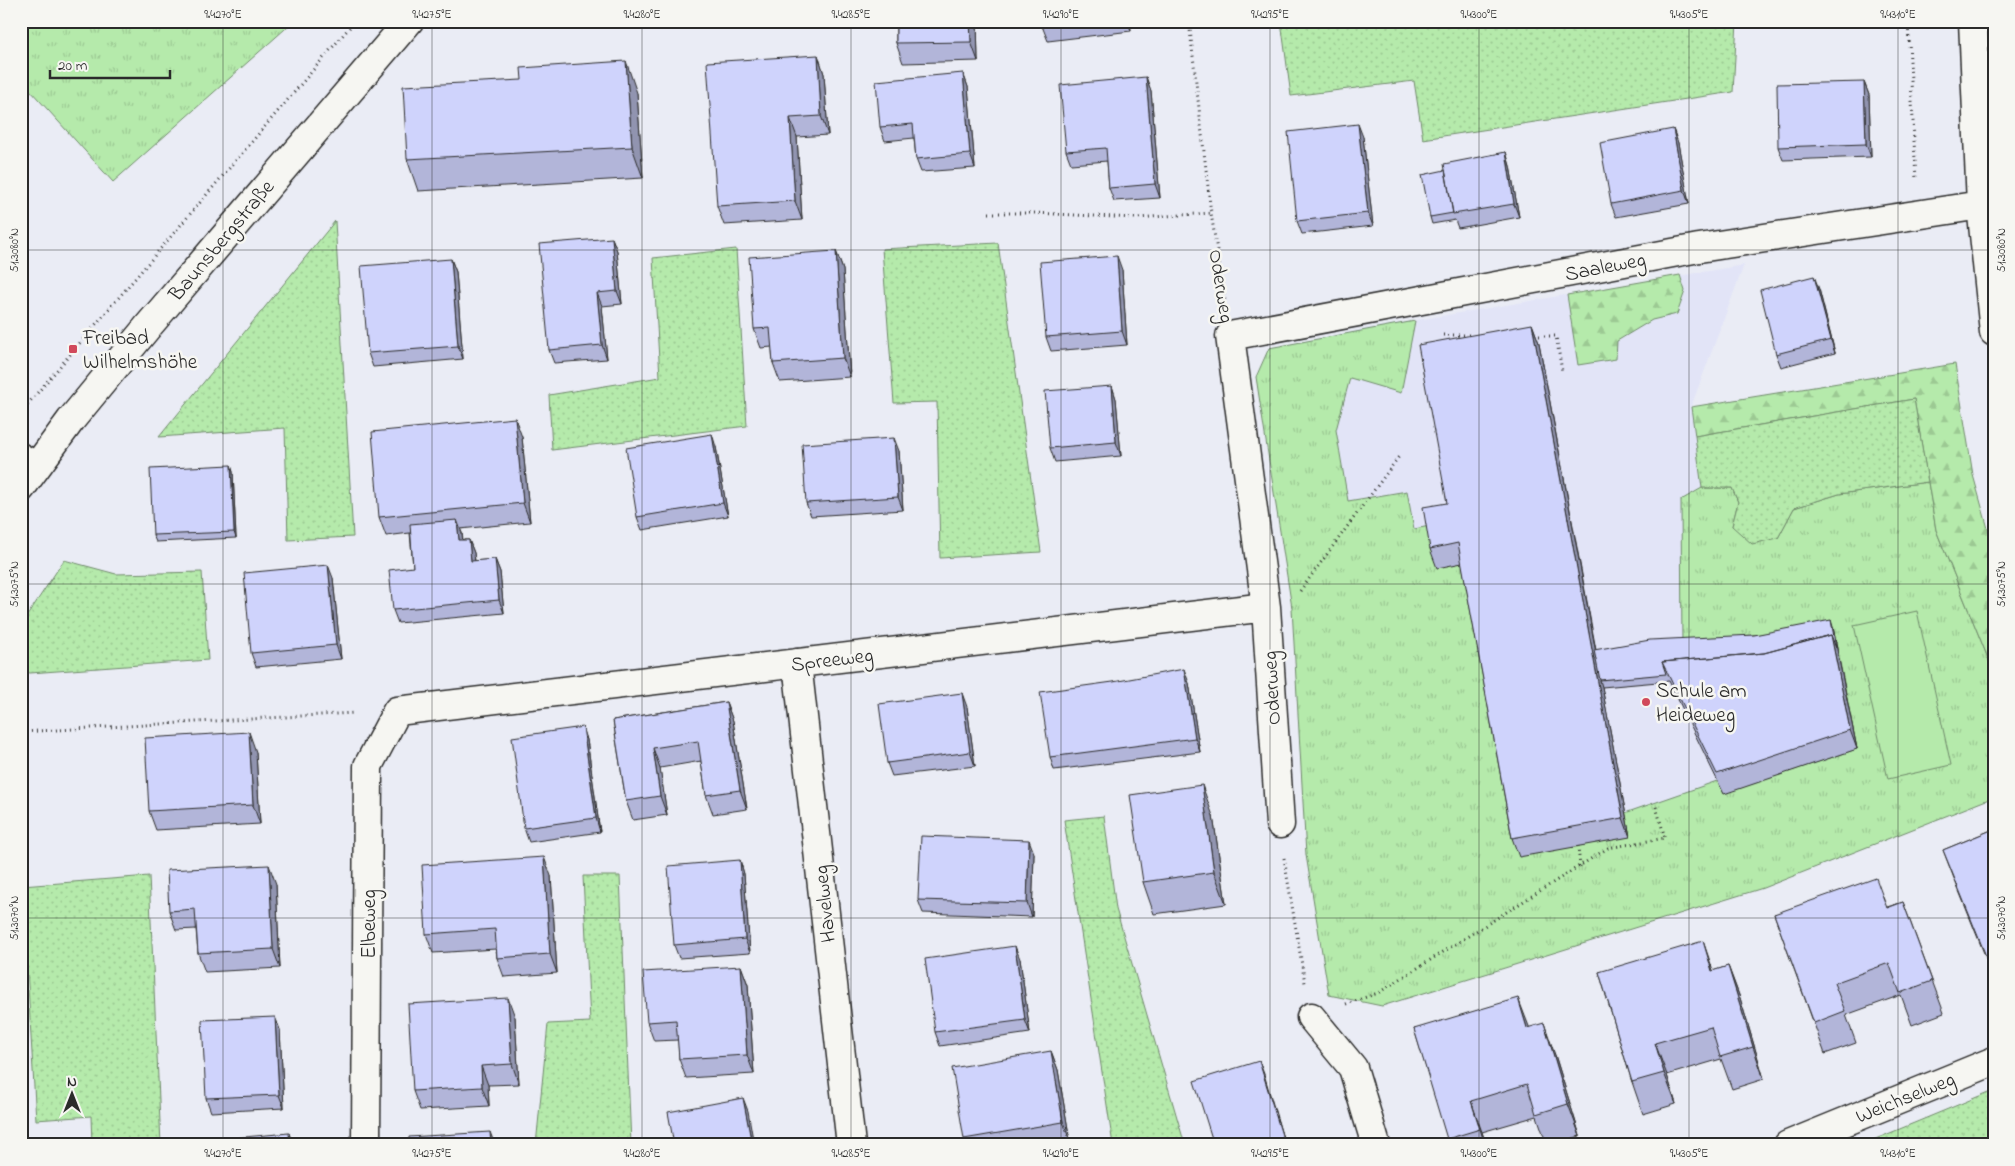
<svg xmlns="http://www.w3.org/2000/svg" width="2015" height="1166" font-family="'Indie Flower',sans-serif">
	<defs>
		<pattern id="grass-tufts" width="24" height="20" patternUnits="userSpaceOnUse" patternTransform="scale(1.25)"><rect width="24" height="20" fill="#b5eaab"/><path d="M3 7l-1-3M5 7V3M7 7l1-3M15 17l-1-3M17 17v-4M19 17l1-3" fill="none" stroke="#9cc993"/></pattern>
		<pattern id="forest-firs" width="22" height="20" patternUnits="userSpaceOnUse" patternTransform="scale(1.25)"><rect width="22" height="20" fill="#b5eaab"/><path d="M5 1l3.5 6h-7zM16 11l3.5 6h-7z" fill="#9cc993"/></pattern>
		<pattern id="park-dots" width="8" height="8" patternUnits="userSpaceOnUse" patternTransform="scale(1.25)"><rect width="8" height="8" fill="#b5eaab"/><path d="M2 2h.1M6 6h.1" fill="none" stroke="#9cc993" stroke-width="1.8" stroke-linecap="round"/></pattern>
	</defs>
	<rect width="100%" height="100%" fill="#eaecf5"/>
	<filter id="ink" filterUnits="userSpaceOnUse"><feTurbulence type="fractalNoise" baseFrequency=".02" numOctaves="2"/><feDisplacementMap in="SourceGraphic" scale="10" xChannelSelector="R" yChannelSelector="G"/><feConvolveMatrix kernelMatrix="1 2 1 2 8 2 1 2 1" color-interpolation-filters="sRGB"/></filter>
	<g filter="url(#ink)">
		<path fill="#e2e4f7" d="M1744,265L1691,407L1955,364L1973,475L1994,550V797L1763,888L1382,1006L1329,995L1306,855L1292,608L1256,377L1269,348L1364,329Z"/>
		<path fill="url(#grass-tufts)" stroke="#708a6b" d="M21,21H294L113,182L21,80Z
			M1415,321L1401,393L1350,378L1336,430L1348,501L1407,491L1414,529L1430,526L1465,562L1625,813L1717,781L1724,793L1857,749L1833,627L1682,646L1681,500L1702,488H1732L1738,502L1732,526L1778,538L1794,508L1839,494L1928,482L1936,530L1994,673V797L1763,888L1382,1006L1329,995L1306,855L1292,608L1256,377L1269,348Z"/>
		<path fill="url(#forest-firs)" stroke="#708a6b" d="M1680,275L1685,291L1677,314L1652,320L1617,341L1616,359L1578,365L1567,295Z
			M1955,364L1973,475L1994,550V673L1936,530L1914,399L1695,436L1691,407Z"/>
		<path fill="url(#park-dots)" stroke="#708a6b" d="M1281,21H1737L1733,92L1423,139L1414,81L1291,96Z
			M335,221L353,537L288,540L285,428L159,437Z
			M998,243L1041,552L940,558L937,402L894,403L882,249Z
			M736,249L747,426L552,450L549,395L660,377L653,258Z
			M1914,399L1928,482L1839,494L1794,508L1778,538L1752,544L1732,526L1738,502L1732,488H1702L1695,436Z
			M64,560L116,574L202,572L208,660L30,673L21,671V625Z
			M1104,816L1116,909L1185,1145H1113L1064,820Z
			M149,876L161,1145H92L91,1116L36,1120L22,886Z
			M583,876H620L631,1145H536L548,1024L590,1022Z
			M1994,1090V1145H1861Z"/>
		<path fill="#b5eaab" stroke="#708a6b" d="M1917,611L1951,765L1888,779L1854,625Z"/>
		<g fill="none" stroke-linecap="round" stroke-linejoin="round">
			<g stroke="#2b2b2b" stroke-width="21">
				<path id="service" d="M21,452L39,462"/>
			</g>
			<g stroke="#2b2b2b" stroke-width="31">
				<path id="minor" d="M1973,21L1981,205L1994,332
					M797,663L851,1145
					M1280,824L1266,607L1230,336L1699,248L1981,205
					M1311,1017L1353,1068L1376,1145
					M366,1145L368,766L397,711L1266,607
					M1788,1145L1994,1061"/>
			</g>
			<g stroke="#2b2b2b" stroke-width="31">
				<path id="secondary" d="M21,488L71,420L150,324L409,21"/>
			</g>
			<path stroke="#2b2b2b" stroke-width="3" stroke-dasharray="1 4" stroke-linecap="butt" d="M1189,21L1211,213L1225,301
				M1908,21L1916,180
				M989,213H1033L1136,218L1211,213
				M1443,335H1473
				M1534,336H1556L1562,371
				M21,412L355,21
				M1300,591L1400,455
				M21,732L355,713
				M1578,846L1580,867
				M1284,858L1305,983
				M1346,1004L1378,993L1608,848L1665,838L1655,803"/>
			<use href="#service" stroke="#f6f6f2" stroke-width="18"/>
			<use href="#minor" stroke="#f6f6f2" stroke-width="28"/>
			<use href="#secondary" stroke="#f6f6f2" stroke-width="28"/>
		</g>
		<path fill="#b2b5d9" stroke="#2b2b2b" d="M896,21H977L978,61L903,63L896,43Z
			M1040,21H1130L1131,31L1048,41Z
			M818,55L824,74L828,135L797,137L802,220L724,225L717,206Z
			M963,73L968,87L975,168L921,172L916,159L914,138L885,141L880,127Z
			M1146,77L1151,91L1160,198L1114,201L1109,188L1107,161L1071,164L1066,151Z
			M1864,82L1869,95L1871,157L1783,160L1778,147Z
			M637,93L643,178L418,191L407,159Z
			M1673,129L1678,143L1689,204L1616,217L1611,204Z
			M1363,137L1373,226L1302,234L1297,221Z
			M1506,152L1510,166L1519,217L1458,228L1455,220L1432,224L1430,217L1445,170Z
			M612,238L617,251L622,304L602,306L607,359L554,363L549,350Z
			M836,251L843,270L850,377L780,382L773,363L772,347L761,348L754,329Z
			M451,259L456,272L463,359L373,367L368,353Z
			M1122,270L1127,345L1051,351L1046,337Z
			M1819,289L1835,353L1781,367L1776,354Z
			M1532,324L1539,343L1596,650L1754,635L1833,627L1838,655L1857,749L1724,794L1669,681L1602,687L1630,837L1519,857L1512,838L1462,563L1437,568L1430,549L1447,503Z
			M1112,386L1116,399L1121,456L1055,462L1050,448Z
			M522,437L530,522L460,529L462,533L463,540H469L474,553L475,561L495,559L500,572L504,613L398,623L393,610L413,567L410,533L386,536L379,517Z
			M716,447L728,516L642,530L637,517Z
			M899,451L903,510L811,516L806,503Z
			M231,465L233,472L236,538L156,542L153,535Z
			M333,578L341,659L256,667L251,653Z
			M1189,683L1200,752L1054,770L1050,757Z
			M726,702L733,721L747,809L713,814L706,795L701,761L660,768L667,815L633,820L626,801L613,720Z
			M967,707L975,766L892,776L887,763Z
			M583,727L587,740L600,832L529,842L524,828Z
			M256,752L260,824L156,830L149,811Z
			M21,780L24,787L25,833H21Z
			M1213,816L1226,904L1154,914L1143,882Z
			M1994,829V978L1955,881L1943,850Z
			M1034,853L1032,917L923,913L918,900Z
			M740,860L744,874L750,953L679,958L674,945Z
			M551,876L557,973L504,977L497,958L496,949L433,953L426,934Z
			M276,884L280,968L205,972L198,953L196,929L176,930L169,911Z
			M1903,902L1944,1013L1912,1025L1901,995L1846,1015L1856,1043L1825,1054L1774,914L1887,907Z
			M1020,959L1030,1033L940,1046L935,1032Z
			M741,966L748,985L754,1074L686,1078L679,1059L678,1040L654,1041L647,1022Z
			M1728,966L1740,998L1764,1079L1732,1089L1721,1059L1667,1075L1676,1104L1643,1114L1632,1082L1599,972L1713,971Z
			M275,1017L280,1030L284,1108L211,1112L206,1098Z
			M515,1017L519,1084L488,1085L489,1106L420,1110L413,1091Z
			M1529,1027L1555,1055L1580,1136L1551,1145H1547L1537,1116L1482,1132L1486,1145H1450L1414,1029Z
			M1051,1051L1058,1070L1070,1141L1049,1145H966L964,1139Z"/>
		<path fill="#9194b0" stroke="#2b2b2b" d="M970,21H977L978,61L971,42Z
			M1128,21H1130L1131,31Z
			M818,55L824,74L828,135L821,116Z
			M626,61L637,93L643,178L632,147Z
			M963,73L968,87L975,168L970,154Z
			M1146,77L1151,91L1160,198L1155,184Z
			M1864,82L1869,95L1871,157L1866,144Z
			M790,118L797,137L802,220L795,201Z
			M1358,124L1363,137L1373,226L1368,213Z
			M1673,129L1678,143L1689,204L1684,190Z
			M1506,152L1510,166L1519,217L1514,204Z
			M612,238L617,251L622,304L617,291Z
			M836,251L843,270L850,377L843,358Z
			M1117,256L1122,270L1127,345L1122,331Z
			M451,259L456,272L463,359L458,346Z
			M1814,276L1819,289L1835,353L1831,340Z
			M597,293L602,306L607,359L602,345Z
			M1532,324L1539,343L1601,680H1600L1602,687L1630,837L1623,818Z
			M1112,386L1116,399L1121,456L1116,442Z
			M515,418L522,437L530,522L523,503Z
			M712,434L716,447L728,516L723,503Z
			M894,438L899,451L903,510L898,497Z
			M231,465L233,472L236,538L234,532Z
			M457,520L462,533L464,554L459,540Z
			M469,540L474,553L476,574L471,561Z
			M495,559L500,572L504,613L499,600Z
			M328,565L333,578L341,659L336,645Z
			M1831,620L1833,627L1838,655L1857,749L1850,730L1831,635Z
			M1184,669L1189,683L1200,752L1195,738Z
			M962,693L967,707L975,766L970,752Z
			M726,702L733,721L747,809L740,790Z
			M583,727L587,740L600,832L596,818Z
			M249,732L256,752L260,824L253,805Z
			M653,748L660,768L667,815L660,796Z
			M21,780L24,787L25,833L21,823Z
			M1202,785L1213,816L1226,904L1214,872Z
			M1029,840L1034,853L1032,917L1027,903Z
			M544,857L551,876L557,973L550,954Z
			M740,860L744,874L750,953L745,939Z
			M269,865L276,884L280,968L273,949Z
			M1703,941L1714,973L1712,971Z
			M1015,946L1020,959L1030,1033L1025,1020Z
			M741,966L748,985L754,1074L747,1055Z
			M1728,966L1740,998L1764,1079L1753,1047Z
			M508,998L515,1017L519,1084L512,1064Z
			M1518,998L1530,1029L1527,1028Z
			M275,1017L280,1030L284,1108L279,1095Z
			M1544,1023L1555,1055L1580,1136L1568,1104Z
			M1655,1043L1667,1075L1676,1104L1664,1073Z
			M1051,1051L1058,1070L1070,1141L1063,1122Z
			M1259,1061L1264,1074L1285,1145Z
			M481,1066L488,1085L489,1106L482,1087Z
			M743,1098L748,1111L754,1145H752Z
			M1471,1101L1482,1132L1486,1145H1485L1480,1129Z
			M490,1132L495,1145H491Z
			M289,1133L293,1145H290Z"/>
		<path fill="#cfd3fc" stroke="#2b2b2b" d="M896,21H970L971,42L896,43Z
			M818,55L821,116L790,118L795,201L717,206L707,62Z
			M626,61L632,147L407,159L403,86L522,80L521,68Z
			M963,73L970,154L916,159L913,124L880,127L876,81Z
			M1146,77L1155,184L1109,188L1106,148L1066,151L1060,85Z
			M1864,82L1866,144L1778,147L1777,84Z
			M1358,124L1368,213L1297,221L1288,132Z
			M1673,129L1684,190L1611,204L1600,143Z
			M1506,152L1514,204L1453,214L1444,164Z
			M1445,170L1453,213L1430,217L1422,175Z
			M612,238L617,291L597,293L602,345L549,350L539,244Z
			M836,251L843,358L773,363L770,328L754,329L749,257Z
			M1117,256L1122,331L1046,337L1040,262Z
			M451,259L458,346L368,353L361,266Z
			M1814,276L1831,340L1776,354L1760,290Z
			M1532,324L1623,818L1512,838L1458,543L1430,549L1423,507L1447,503L1418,345Z
			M1112,386L1116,442L1050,448L1045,391Z
			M515,418L523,503L379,517L372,432Z
			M712,434L723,503L637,517L626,448Z
			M894,438L898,497L806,503L802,444Z
			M231,465L234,532L153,535L150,469Z
			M457,520L459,540H469L471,561L495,559L499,600L393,610L389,570L413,567L410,524Z
			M328,565L336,645L251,653L244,573Z
			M1831,620L1836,648L1831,635L1764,653L1662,662L1666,674L1600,680L1594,650L1650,640L1754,635Z
			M1831,635L1850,730L1717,774L1662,662L1764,653Z
			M1184,669L1195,738L1050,757L1040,692L1113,682Z
			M962,693L970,752L887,763L879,704Z
			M726,702L740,790L706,795L698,741L653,748L660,796L626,801L613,720Z
			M583,727L596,818L524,828L512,737Z
			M249,732L253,805L149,811L145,738Z
			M1202,785L1214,872L1143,882L1130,795Z
			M1994,829V953L1986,956L1943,850Z
			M921,836L1029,840L1027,903L918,900Z
			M544,857L550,954L497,958L495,929L426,934L422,865Z
			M740,860L745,939L674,945L668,866Z
			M269,865L273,949L198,953L195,909L169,911L167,870Z
			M1876,878L1887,908L1903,902L1932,981L1900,993L1889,963L1834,983L1845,1011L1814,1023L1774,914Z
			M1703,941L1712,971L1728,966L1753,1047L1720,1057L1711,1027L1655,1043L1664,1073L1632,1082L1599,972Z
			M1015,946L1025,1020L935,1032L925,959Z
			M741,966L747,1055L679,1059L676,1020L647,1022L643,972Z
			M508,998L512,1064L481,1066L482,1087L413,1091L408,1004Z
			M1518,998L1527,1028L1544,1023L1568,1104L1536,1114L1527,1084L1471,1101L1480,1129L1447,1139L1414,1029Z
			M275,1017L279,1095L206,1098L202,1020Z
			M1051,1051L1063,1122L964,1139L952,1068Z
			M1259,1061L1285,1145H1284L1282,1142L1272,1145H1214L1194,1081Z
			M743,1098L752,1145H674L668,1112Z
			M490,1132L491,1145H409V1137Z
			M289,1133L290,1145H177V1143Z
			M1282,1142L1283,1145H1272Z"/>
	</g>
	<path fill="none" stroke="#2b2b2b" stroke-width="1" stroke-opacity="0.45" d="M223,21V1145M432,21V1145M642,21V1145M851,21V1145M1061,21V1145M1270,21V1145M1479,21V1145M1689,21V1145M1898,21V1145M21,250H1994M21,584H1994M21,918H1994"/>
	<g fill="#d1495b" stroke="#f6f6f2" stroke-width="2">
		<rect x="68" y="344" width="10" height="10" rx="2.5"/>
		<circle cx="1646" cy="702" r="5"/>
	</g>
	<g text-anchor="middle" stroke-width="5" stroke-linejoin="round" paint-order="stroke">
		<g font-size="21" fill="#2b2b2b" stroke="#f6f6f2">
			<text transform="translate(221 240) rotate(-50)" y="7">Baunsbergstraße</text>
			<text transform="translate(1605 266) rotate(-11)" y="7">Saaleweg</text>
			<text transform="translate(1222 286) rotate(81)" y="7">Oderweg</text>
			<text transform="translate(832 659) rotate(-7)" y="7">Spreeweg</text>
			<text transform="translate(1271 688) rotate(-93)" y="7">Oderweg</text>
			<text transform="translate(824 904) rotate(-96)" y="7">Havelweg</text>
			<text transform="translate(368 924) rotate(-90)" y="7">Elbeweg</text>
			<text transform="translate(1905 1097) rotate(-22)" y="7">Weichselweg</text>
		</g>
		<g font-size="21" fill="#2b2b2b" stroke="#f6f6f2" text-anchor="start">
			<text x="83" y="344">Freibad<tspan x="83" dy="24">Wilhelmshöhe</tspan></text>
			<text x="1656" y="697">Schule am<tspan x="1656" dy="24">Heideweg</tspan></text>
		</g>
	</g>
	<rect width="2015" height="1166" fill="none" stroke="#f6f6f2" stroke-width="55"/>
	<g transform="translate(72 1094)" stroke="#f6f6f2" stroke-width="4" paint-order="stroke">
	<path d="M0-4L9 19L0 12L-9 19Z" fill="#2b2b2b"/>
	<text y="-8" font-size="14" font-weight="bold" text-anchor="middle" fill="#2b2b2b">N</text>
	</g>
	<path d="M50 70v8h120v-8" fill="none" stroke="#2b2b2b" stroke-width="2.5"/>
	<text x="58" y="70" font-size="15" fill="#2b2b2b" stroke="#f6f6f2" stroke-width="4" paint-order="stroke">20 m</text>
	<rect x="28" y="28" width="1960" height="1110" fill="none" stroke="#2b2b2b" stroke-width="2"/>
	<g font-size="12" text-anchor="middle" fill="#2b2b2b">
		<text x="223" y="18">9.4270°E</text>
		<text x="432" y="18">9.4275°E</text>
		<text x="642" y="18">9.4280°E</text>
		<text x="851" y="18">9.4285°E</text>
		<text x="1061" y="18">9.4290°E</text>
		<text x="1270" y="18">9.4295°E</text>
		<text x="1479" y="18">9.4300°E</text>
		<text x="1689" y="18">9.4305°E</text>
		<text x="1898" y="18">9.4310°E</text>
		<text transform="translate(14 250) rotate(-90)" y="4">51.3080°N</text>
		<text transform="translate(2001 250) rotate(-90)" y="4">51.3080°N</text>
		<text transform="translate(14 584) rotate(-90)" y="4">51.3075°N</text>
		<text transform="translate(2001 584) rotate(-90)" y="4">51.3075°N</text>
		<text transform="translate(14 918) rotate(-90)" y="4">51.3070°N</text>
		<text transform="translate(2001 918) rotate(-90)" y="4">51.3070°N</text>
		<text x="223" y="1157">9.4270°E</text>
		<text x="432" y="1157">9.4275°E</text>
		<text x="642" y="1157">9.4280°E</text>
		<text x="851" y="1157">9.4285°E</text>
		<text x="1061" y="1157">9.4290°E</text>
		<text x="1270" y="1157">9.4295°E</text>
		<text x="1479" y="1157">9.4300°E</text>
		<text x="1689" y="1157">9.4305°E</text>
		<text x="1898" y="1157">9.4310°E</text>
	</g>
</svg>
